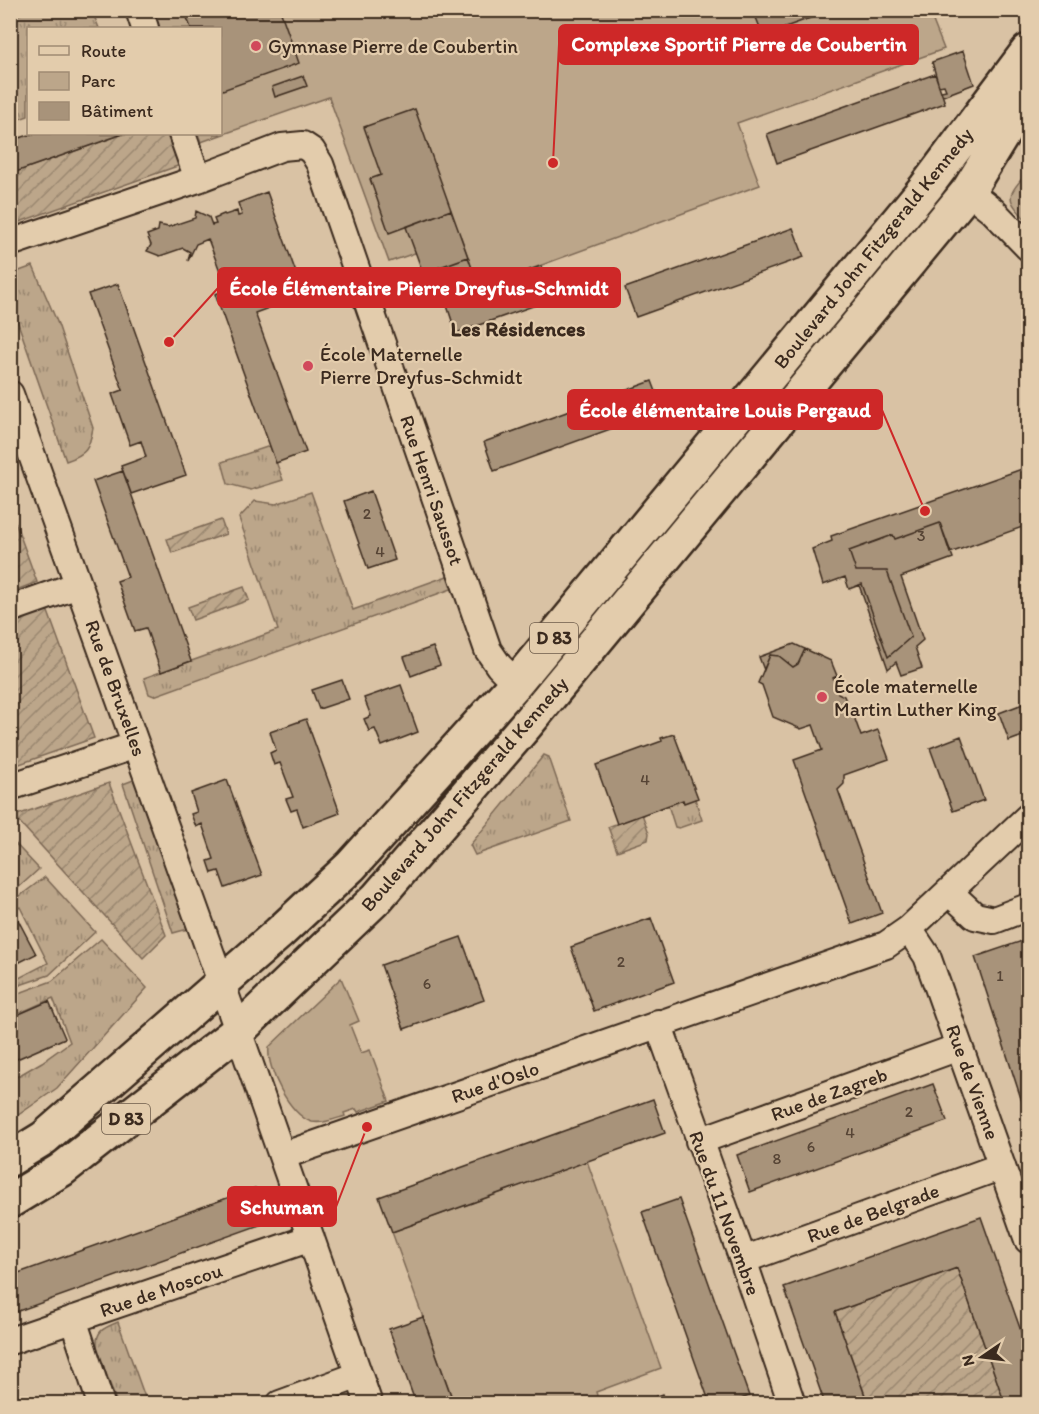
<svg xmlns="http://www.w3.org/2000/svg" width="1039" height="1414" font-family="Itim,sans-serif">
	<defs>
		<pattern id="grass-tufts" width="24" height="20" patternUnits="userSpaceOnUse" patternTransform="scale(1.5)"><rect width="24" height="20" fill="#bca68a"/><path d="M3 7l-1-3M5 7V3M7 7l1-3M15 17l-1-3M17 17v-4M19 17l1-3" fill="none" stroke="#9a8770"/></pattern>
		<pattern id="garden-furrows" width="10" height="10" patternUnits="userSpaceOnUse" patternTransform="scale(1.5)"><rect width="10" height="10" fill="#bca68a"/><path d="M-1 1l2-2M0 10L10 0M9 11l2-2" fill="none" stroke="#9a8770"/></pattern>
	</defs>
	<rect width="100%" height="100%" fill="#d9c2a4"/>
	<filter id="ink" filterUnits="userSpaceOnUse"><feTurbulence type="fractalNoise" baseFrequency=".0167" numOctaves="2"/><feDisplacementMap in="SourceGraphic" scale="12" xChannelSelector="R" yChannelSelector="G"/><feConvolveMatrix kernelMatrix="1 2 1 2 8 2 1 2 1" color-interpolation-filters="sRGB"/></filter>
	<g filter="url(#ink)">
		<path fill="url(#grass-tufts)" stroke="#7c6854" stroke-width="1.5" d="M29,11H92L99,28H28V116L11,122V17Z
			M33,266L58,324L93,428C89,449 87,454 66,461L11,303V274Z
			M270,446L283,480L251,490L228,484L222,462Z
			M311,492L353,610L450,575L454,588L154,696L149,694L144,678L278,630L239,518L255,501L276,504Z
			M544,755L549,757L571,821L475,855L470,845Z
			M136,779L188,929L173,933L123,784Z
			M695,799L702,820L679,828L675,827L668,805L683,800Z
			M10,838L39,869L18,888L11,890V885L16,883L11,865Z
			M45,877L95,932L49,975L17,986L15,980L48,963L20,907L11,912V899L21,895Z
			M101,939L147,988L57,1088L11,1120V1080L42,1062L70,1042L53,998L11,1017V996L52,981Z
			M118,1322L147,1403H117L97,1349C95,1331 103,1328 118,1322Z"/>
		<path fill="#bca68a" stroke="#7c6854" stroke-width="1.5" d="M153,11H929L944,49L737,123L760,185L479,288L461,237L389,262L329,97L201,142L198,134H220V28H160Z
			M1028,172V222C1005,197 1006,197 1028,172Z
			M341,978L359,1021L350,1025L361,1053L370,1050L389,1101L358,1112L356,1109L344,1113L345,1116C335,1119 323,1124 312,1122C290,1116 266,1068 269,1047Z
			M587,1161L661,1368L596,1392L599,1403H454L392,1232Z"/>
		<path fill="url(#garden-furrows)" stroke="#7c6854" stroke-width="1.5" d="M123,134H175L186,163L11,225L10,174Z
			M10,508L37,582L11,592H10Z
			M221,520L226,534L172,553L167,539Z
			M244,587L249,600L193,620L188,607Z
			M47,609L94,738L11,767L10,622Z
			M109,783L166,935L143,958L14,816Z
			M642,814L649,833L648,840L617,851L608,827Z
			M957,1268L1005,1403H868L835,1312Z"/>
		<path fill="#a8937a" stroke="#3b2a1e" stroke-width="1.5" d="M184,10H280L299,63L220,91V28H191Z
			M753,10H814L816,16L763,35Z
			M963,51L974,84L943,96L941,91L946,90L944,85L939,86L932,62Z
			M935,74L945,103L777,163L767,134Z
			M303,76L307,86L275,97L272,87Z
			M415,109L451,210L389,233L370,179L381,175L364,127Z
			M32,134H123L10,174V141Z
			M267,192L304,295L255,313L306,452L276,463L215,294L227,290L208,239L196,244L188,261L190,252L183,248L160,256L147,251L151,245L147,235L158,231L159,225L168,227L195,218L196,211L209,217L212,225L216,224L214,219L219,217V216L224,214L225,215L237,211L238,216L242,215L238,203Z
			M451,210L468,257L423,273L406,227Z
			M793,228L804,257L636,317L625,288Z
			M468,257L479,288L541,266L553,299L456,333L435,269Z
			M118,284L186,475L131,494L121,466L146,457L141,441L130,445L112,394L123,390L88,294Z
			M652,381L663,410L494,471L484,442Z
			M1022,469L1028,486V525L950,553L940,523L895,539L893,535L849,551L856,571H887L911,637L888,657L862,584L849,589L845,577L823,585L812,549L832,541L831,536Z
			M123,471L191,661L161,672L146,628L135,631L117,581L128,577L93,481Z
			M371,491L395,560L368,569L344,501Z
			M940,523L953,558L901,577L923,640L915,647L922,668L901,675L896,662L888,669L859,585L862,584L888,657L911,637L887,571H856L849,551L893,535L895,539Z
			M794,644L805,649L798,664L793,667L779,656L770,655L764,670L759,657Z
			M433,647L440,665L411,676L404,657Z
			M805,649L831,661L837,676L833,678L838,693L844,696L850,711H852L861,736L878,730L889,759L844,775V784L838,790L882,913L852,924L794,760L822,750L813,725L801,729L773,717L762,685L758,683L770,655L779,656L793,667L798,664Z
			M342,680L349,699L319,709L312,690Z
			M401,685L418,732L382,746L375,729L369,731L364,719L371,716L364,698Z
			M1028,702V734L1009,741L999,713Z
			M306,719L340,813L303,827L297,809L291,811L286,799L293,797L280,763L274,765L270,753L276,750L270,732Z
			M674,734L698,798L684,803L683,800L617,824L596,765L662,741L661,738Z
			M961,736L984,800L953,811L930,748Z
			M227,780L262,875L225,888L219,871L212,873L208,861L214,859L202,824L196,827L191,814L197,812L191,793Z
			M17,918L36,954L10,967V922Z
			M651,918L674,982L594,1011L571,947Z
			M461,937L484,1000L404,1029L381,965Z
			M1028,939V979L1022,981L1028,1001V1120L975,957Z
			M49,1001L65,1038L10,1062V1018Z
			M933,1084L947,1121L750,1192L737,1155Z
			M653,1099L665,1133L392,1232L379,1197Z
			M255,1188L268,1222L10,1314V1276Z
			M679,1199L749,1396L728,1404H710L642,1212Z
			M981,1217L1028,1351V1404H1005L957,1268L835,1312L868,1404H825L784,1287Z
			M423,1317L454,1404H416L389,1329Z
			M663,1394L666,1404H637Z"/>
		<g fill="none" stroke-linecap="round" stroke-linejoin="round">
			<g stroke="#3b2a1e" stroke-width="30">
				<path id="street" d="M139,10L145,28
					M182,134L198,179
					M968,191L992,210L1028,247
					M10,243L198,179L282,147L303,145L312,151L320,164L488,650L499,666L516,683
					M10,394L221,982L369,1404
					M10,609L78,585
					M10,787L136,745
					M949,892L975,916L994,920L1028,907
					M909,929L927,956L1028,1240
					M658,1023L743,1260L792,1404
					M699,1141L959,1047
					M282,1156L886,945L909,929L1028,817
					M743,1260L1002,1166
					M73,1319L101,1404
					M10,1341L311,1238
					M280,1404L359,1375"/>
			</g>
			<g stroke="#3b2a1e" stroke-width="38">
				<path id="primary" d="M10,1159L44,1138L279,933L351,866L516,683L926,187L1028,51
					M10,1201L61,1170L238,1031L377,898L526,725L968,191L1028,93"/>
			</g>
			<use href="#street" stroke="#e3ccac" stroke-width="26"/>
			<use href="#primary" stroke="#e3ccac" stroke-width="33"/>
		</g>
	</g>
	<g fill="#d1495b" stroke="#e3ccac" stroke-width="2">
		<circle cx="256" cy="46" r="6"/>
		<circle cx="308" cy="366" r="6"/>
		<circle cx="822" cy="697" r="6"/>
	</g>
	<g text-anchor="middle" stroke-width="4.5" stroke-linejoin="round" paint-order="stroke">
		<g font-size="16" fill="#564435">
			<text x="367" y="519">2</text>
			<text x="921" y="541">3</text>
			<text x="380" y="557">4</text>
			<text x="645" y="785">4</text>
			<text x="621" y="967">2</text>
			<text x="1000" y="981">1</text>
			<text x="427" y="989">6</text>
			<text x="909" y="1117">2</text>
			<text x="850" y="1138">4</text>
			<text x="811" y="1152">6</text>
			<text x="777" y="1164">8</text>
		</g>
		<g fill="#e3ccac" stroke="#6d5b49" stroke-width="1.5">
			<rect x="530" y="623" width="48" height="30" rx="4.5"/>
			<rect x="102" y="1104" width="48" height="30" rx="4.5"/>
		</g>
		<g font-size="18" font-weight="bold" fill="#3b2a1e">
			<text x="554" y="644">D 83</text>
			<text x="126" y="1125">D 83</text>
		</g>
		<g font-size="20" fill="#3b2a1e" stroke="#e3ccac" text-anchor="start">
			<text x="268" y="53">Gymnase Pierre de Coubertin</text>
			<text x="320" y="361">École Maternelle<tspan x="320" dy="23">Pierre Dreyfus-Schmidt</tspan></text>
			<text x="834" y="693">École maternelle<tspan x="834" dy="23">Martin Luther King</tspan></text>
		</g>
		<g font-size="20" fill="#3b2a1e" stroke="#e3ccac">
			<text transform="translate(873 248) rotate(-51)" y="7">Boulevard John Fitzgerald Kennedy</text>
			<text transform="translate(432 490) rotate(71)" y="7">Rue Henri Saussot</text>
			<text transform="translate(116 688) rotate(70)" y="7">Rue de Bruxelles</text>
			<text transform="translate(464 794) rotate(-49)" y="7">Boulevard John Fitzgerald Kennedy</text>
			<text transform="translate(495 1082) rotate(-19)" y="7">Rue d'Oslo</text>
			<text transform="translate(973 1082) rotate(70)" y="7">Rue de Vienne</text>
			<text transform="translate(829 1094) rotate(-20)" y="7">Rue de Zagreb</text>
			<text transform="translate(725 1213) rotate(70)" y="7">Rue du 11 Novembre</text>
			<text transform="translate(873 1213) rotate(-20)" y="7">Rue de Belgrade</text>
			<text transform="translate(161 1290) rotate(-19)" y="7">Rue de Moscou</text>
		</g>
		<g font-size="21" font-weight="bold" fill="#3b2a1e" stroke="#e3ccac">
			<text x="518" y="336">Les Résidences</text>
		</g>
	</g>
	<path fill="none" stroke="#ce2828" stroke-width="2" d="M553 163L559 44M169 342L218 288M925 511L882 410M367 1127L336 1207"/>
	<g fill="#ce2828" stroke="#e3ccac" stroke-width="2">
		<circle cx="553" cy="163" r="6"/>
		<circle cx="169" cy="342" r="6"/>
		<circle cx="925" cy="511" r="6"/>
		<circle cx="367" cy="1127" r="6"/>
	</g>
	<g fill="#ce2828" stroke="#ce2828" stroke-width="2">
		<rect x="559" y="25" width="359" height="39" rx="6"/>
		<rect x="218" y="268" width="402" height="39" rx="6"/>
		<rect x="568" y="390" width="314" height="39" rx="6"/>
		<rect x="228" y="1187" width="108" height="39" rx="6"/>
	</g>
	<g font-size="21" text-anchor="middle" font-weight="bold" fill="#fff">
		<text x="739" y="51">Complexe Sportif Pierre de Coubertin</text>
		<text x="419" y="295">École Élémentaire Pierre Dreyfus-Schmidt</text>
		<text x="725" y="417">École élémentaire Louis Pergaud</text>
		<text x="282" y="1214">Schuman</text>
	</g>
	<rect width="1039" height="1414" fill="none" stroke="#e3ccac" stroke-width="36"/>
	<rect x="18" y="18" width="1003" height="1378" fill="none" stroke="#3b2a1e" stroke-width="2" filter="url(#ink)"/>
	<rect x="27" y="27" width="195" height="108" fill="#e3ccac" stroke="#a08b73" stroke-width="1.5"/>
	<rect x="39" y="46" width="30" height="9" fill="#e3ccac" stroke="#a08b73" stroke-width="1.5"/>
	<text x="81" y="57" font-size="18" fill="#3b2a1e">Route</text>
	<rect x="39" y="72" width="30" height="18" fill="#bca68a" stroke="#a08b73" stroke-width="1.5"/>
	<text x="81" y="87" font-size="18" fill="#3b2a1e">Parc</text>
	<rect x="39" y="102" width="30" height="18" fill="#a8937a" stroke="#a08b73" stroke-width="1.5"/>
	<text x="81" y="117" font-size="18" fill="#3b2a1e">Bâtiment</text>
	<g transform="translate(982 1357) rotate(256)" stroke="#e3ccac" stroke-width="4.5" paint-order="stroke">
	<path d="M0-4.5L10 22L0 15L-10 22Z" fill="#3b2a1e"/>
	<text y="-9" font-size="16" font-weight="bold" text-anchor="middle" fill="#3b2a1e">N</text>
	</g>
</svg>
